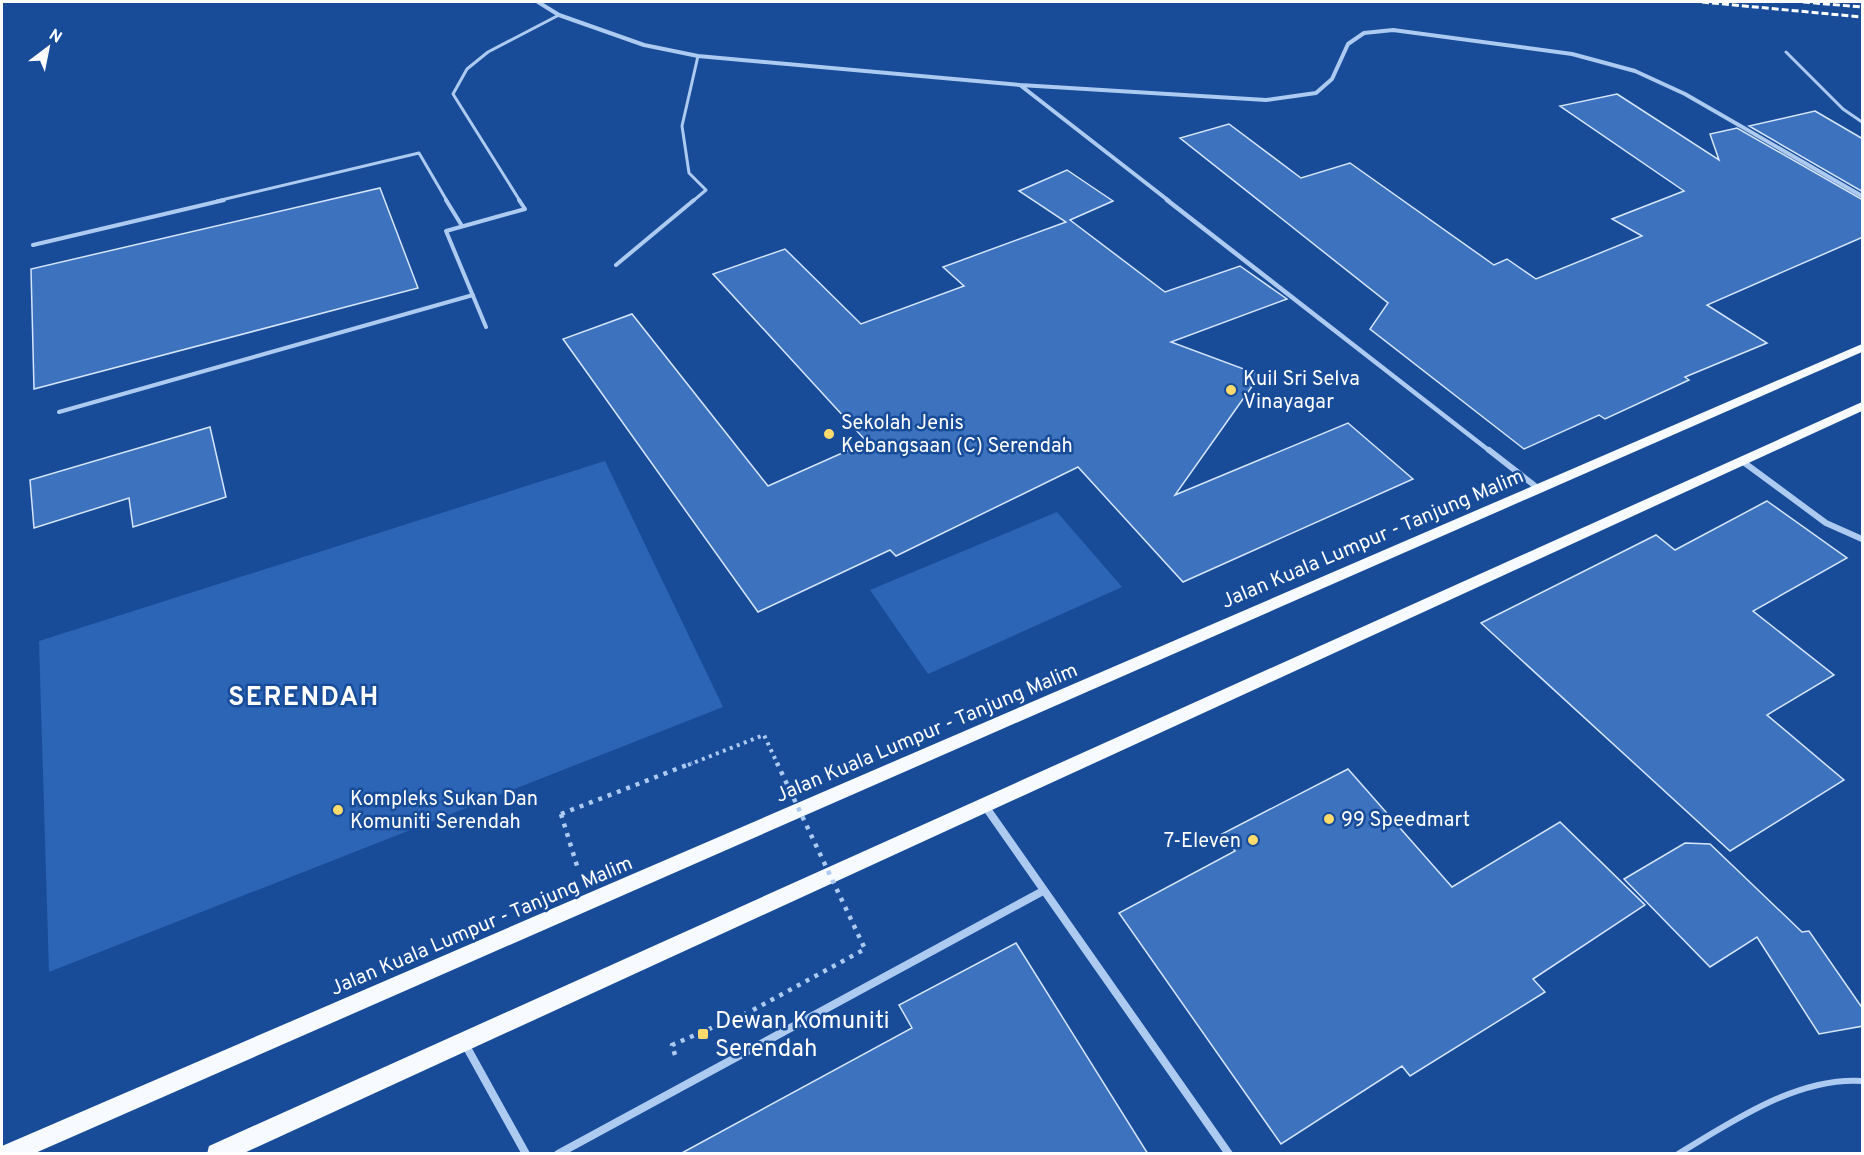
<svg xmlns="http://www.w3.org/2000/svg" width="1864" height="1155" font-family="Overpass,sans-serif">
	<rect width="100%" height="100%" fill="#184c99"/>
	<path fill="#2c65b6" d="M605,461L723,707L49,972L39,641Z
		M1057,512L1122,587L928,674L870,590Z"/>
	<path fill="#3d73be" stroke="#d5e5fc" stroke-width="1.5" d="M1617,94L1719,160L1710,134L1737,128L1863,200V237L1707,305L1767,343L1685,377L1689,380L1605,419L1599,415L1524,449L1370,329L1388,303L1180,138L1229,124L1301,178L1350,163L1494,265L1507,259L1536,279L1642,236L1612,219L1684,191L1560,106Z
		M1815,111L1863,139V192L1749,126Z
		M1067,170L1113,201L1070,220L1165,292L1240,266L1287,299L1171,342L1260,375L1175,495L1348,423L1413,479L1183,582L1078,467L896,556L890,550L758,612L563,339L632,314L768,486L867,442L713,274L785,249L861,324L964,286L943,267L1066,222L1019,191Z
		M380,188L418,288L34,389L31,269Z
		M210,427L226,497L133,527L129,498L34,528L30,480Z
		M1767,501L1847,558L1753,611L1834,675L1767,715L1844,780L1730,851L1481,623L1656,535L1675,550Z
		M1348,769L1452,887L1560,822L1645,905L1533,979L1545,992L1410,1076L1402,1066L1281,1144L1119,913L1235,851L1222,834Z
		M1685,843L1710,844L1802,932L1809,931L1863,1009V1026L1819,1034L1757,937L1710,967L1624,879Z
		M1016,943L1148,1154H680L912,1028L899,1005Z"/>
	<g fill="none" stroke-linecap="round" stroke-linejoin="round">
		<path stroke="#adcaf1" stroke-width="4.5" stroke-dasharray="4 6" stroke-linecap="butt" d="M561,814L578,869
			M675,1055L672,1045L746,1013"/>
		<path stroke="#adcaf1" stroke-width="3" d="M1786,52L1843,109L1862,122
			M217,201L419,153L447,201
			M520,201L453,94L467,69L488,52L559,15
			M693,201L706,190L689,173L682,126L698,56"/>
		<path stroke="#adcaf1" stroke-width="4" d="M446,200L462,226
			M33,245L224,200
			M616,265L694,200
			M486,327L446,231L525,209L519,200
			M59,412L473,295"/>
		<path stroke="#adcaf1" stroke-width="6" d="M1678,1154C1732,1122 1796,1077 1862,1081"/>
		<path stroke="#adcaf1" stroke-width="4" d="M538,2L559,15L644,45L698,56L1020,85L1266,100L1316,93L1332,79L1348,44L1364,33L1393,30L1572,54L1635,71L1685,94L1862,196
			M1020,85L1169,201"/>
		<path stroke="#adcaf1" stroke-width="4.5" d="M1167,200L1491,452"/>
		<path stroke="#adcaf1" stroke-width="6" d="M1489,450L1539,489
			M1742,461L1826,523L1862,539"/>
		<path stroke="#adcaf1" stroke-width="8" d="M985,806L1229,1154
			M465,1044L526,1154
			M558,1154L1043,891"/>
		<path fill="#f7faff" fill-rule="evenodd" d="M1862,344V352L33,1154H2V1146Z
			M1862,402V411L242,1154H207L209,1146Z"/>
		<path stroke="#fff" stroke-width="3" stroke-dasharray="7 3" stroke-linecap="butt" d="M1702,2L1862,17
			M1803,2L1862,7"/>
		<path stroke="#adcaf1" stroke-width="4" stroke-dasharray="3 4.5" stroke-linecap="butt" d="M688,765L764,735L778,765"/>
		<path stroke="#adcaf1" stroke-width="4.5" stroke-dasharray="4 6" stroke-linecap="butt" d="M561,814L692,763
			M753,1010L865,949L777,763"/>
	</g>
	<g fill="#ffda6d" stroke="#184c99" stroke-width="2">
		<circle cx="1231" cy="390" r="6"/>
		<circle cx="829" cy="434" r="6"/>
		<circle cx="338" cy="810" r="6"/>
		<circle cx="1329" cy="819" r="6"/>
		<circle cx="1253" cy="840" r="6"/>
		<rect x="697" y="1028" width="12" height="12" rx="3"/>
	</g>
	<g text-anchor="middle" stroke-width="5" stroke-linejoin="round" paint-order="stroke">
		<g font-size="20" fill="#fff" stroke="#184c99" text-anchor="start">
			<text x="1243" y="385">Kuil Sri Selva<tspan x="1243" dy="23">Vinayagar</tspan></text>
			<text x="841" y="429">Sekolah Jenis<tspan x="841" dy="23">Kebangsaan (C) Serendah</tspan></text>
			<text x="350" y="805">Kompleks Sukan Dan<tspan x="350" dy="23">Komuniti Serendah</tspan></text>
			<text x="1341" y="826">99 Speedmart</text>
			<text x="1241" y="847" text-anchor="end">7-Eleven</text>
		</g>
		<g font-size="20" fill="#fff" stroke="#184c99">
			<text transform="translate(1372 538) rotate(-23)" y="7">Jalan Kuala Lumpur - Tanjung Malim</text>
			<text transform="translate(926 732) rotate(-23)" y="7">Jalan Kuala Lumpur - Tanjung Malim</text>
			<text transform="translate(481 925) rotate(-23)" y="7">Jalan Kuala Lumpur - Tanjung Malim</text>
		</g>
		<g font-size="24" fill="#fff" stroke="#184c99" text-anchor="start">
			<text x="715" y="1028">Dewan Komuniti<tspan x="715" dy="28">Serendah</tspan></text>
		</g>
		<g font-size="26" font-weight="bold" letter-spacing="1.5" fill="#fff" stroke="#184c99">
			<text x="304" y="705">SERENDAH</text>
		</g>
	</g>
	<rect width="1864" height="1155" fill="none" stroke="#ffffff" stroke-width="6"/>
	<g transform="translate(48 48) rotate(32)" stroke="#184c99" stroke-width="4.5" paint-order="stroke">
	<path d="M0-4.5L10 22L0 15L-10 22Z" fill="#ffffff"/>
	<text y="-9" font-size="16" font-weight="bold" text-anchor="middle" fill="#ffffff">N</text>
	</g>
</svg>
